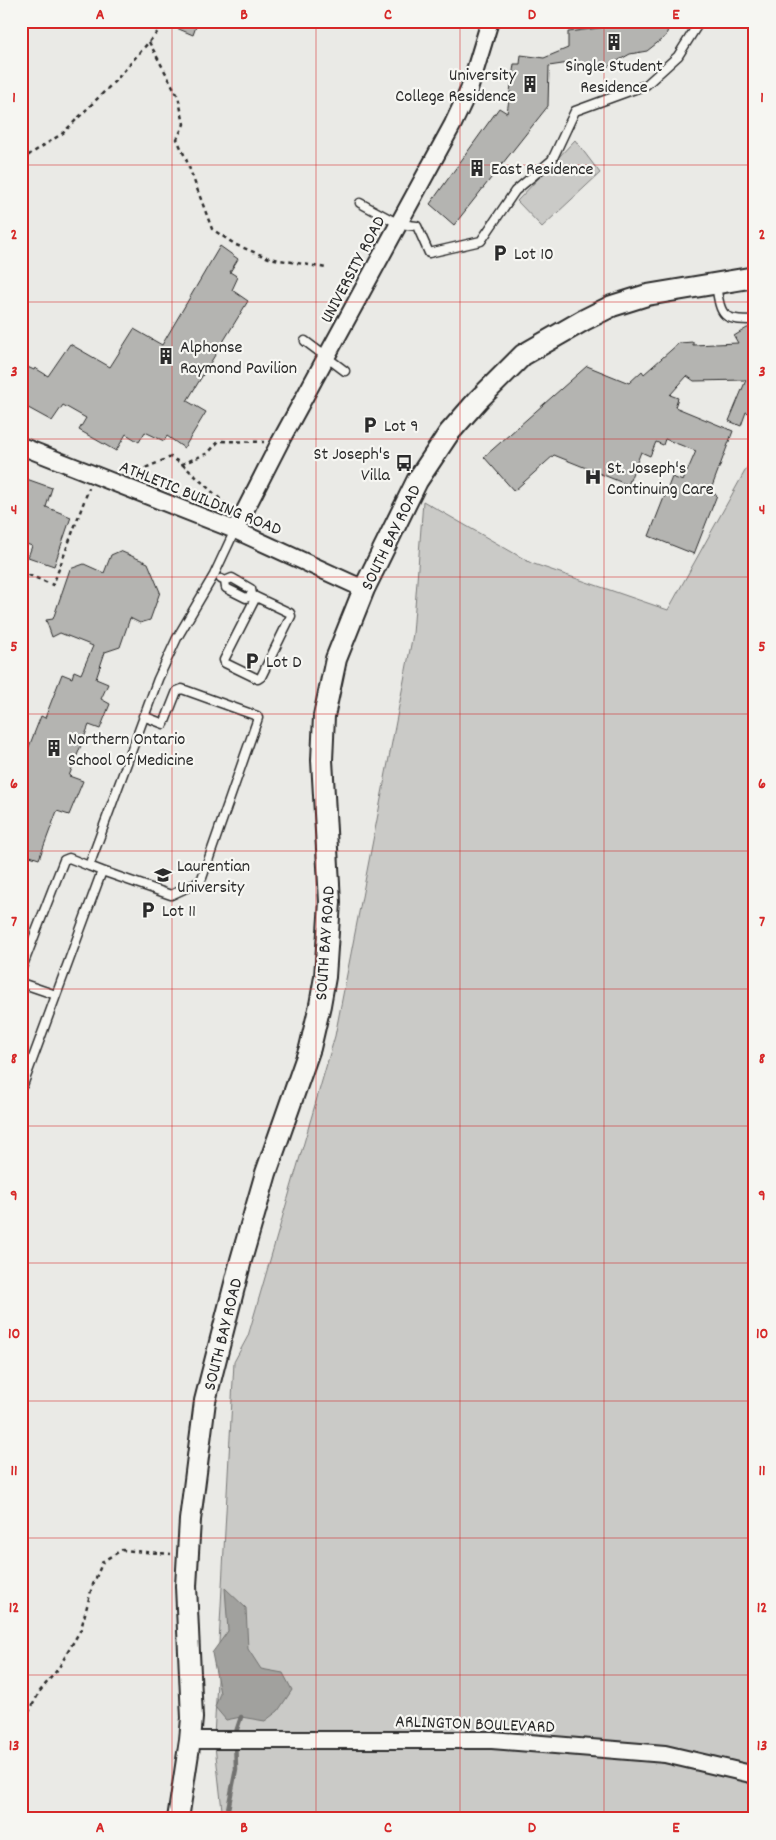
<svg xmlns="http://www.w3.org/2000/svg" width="776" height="1840" font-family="Dekko,sans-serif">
	<rect width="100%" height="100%" fill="#eaeae6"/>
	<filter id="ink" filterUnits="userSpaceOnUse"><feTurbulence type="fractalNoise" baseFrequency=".02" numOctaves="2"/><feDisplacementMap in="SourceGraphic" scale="10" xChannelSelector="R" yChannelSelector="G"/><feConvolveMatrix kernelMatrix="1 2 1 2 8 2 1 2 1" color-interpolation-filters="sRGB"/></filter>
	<g filter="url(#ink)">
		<path fill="#cacac7" stroke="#7a7a79" d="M575,140L600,173L542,227L517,201Z
			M755,453V1819H223L214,1737L234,1362L248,1336L335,1036L413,634L423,501L531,563L668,610Z"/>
		<path fill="#a1a19e" stroke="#727270" d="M225,1588L246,1608L248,1649L261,1669L283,1673L292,1690L278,1711L265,1721L241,1717L226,1720L215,1707L220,1693L212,1653L228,1631Z"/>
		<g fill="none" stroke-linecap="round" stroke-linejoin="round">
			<path stroke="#727270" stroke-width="4.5" d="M226,1819L236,1769L235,1735L241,1717"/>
		</g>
		<path fill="#b4b4b1" stroke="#2b2b2b" d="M160,21H198L193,35Z
			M617,21H673L668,29L666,36L647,51L630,54L605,68L598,65L569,63L549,66L548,106L454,225L430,204L499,108L507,113L514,64H520L521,55L544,58L568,48V32L607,27Z
			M220,246L238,259L230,272L238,277L232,290L248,301L187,401L206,412L184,448L167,436L164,441L145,432L139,442L126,434L116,451L79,430L86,418L63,405L52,421L21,404V364L34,370L35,368L48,376L70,344L110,367L134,329L162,345Z
			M755,327V398L749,413L746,412L741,426L729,421L746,380L694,381L687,376L670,395L678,398L675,407L733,431L710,492L717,495L694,554L649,536L672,477L683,481L696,451L665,439L663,445L656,442L650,456L641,452L628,485L554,455L514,491L484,457L587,366L629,383L642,371L644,374L679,343L693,342V345L738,343L734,336L747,328Z
			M21,477L52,488L46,507L71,517L54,566L28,557L32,546L21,542Z
			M120,551L148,563L160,592L150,620L140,623L130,618L120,647L105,652L96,679L108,684L101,699L110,704L100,729L89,725L69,776L83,781L69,815L57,811L39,859L21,853V767L41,716L45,718L62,674L72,678L74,671L81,674L93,646L60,633L52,637L46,620L53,619L70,569L84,564L104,573L111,555Z"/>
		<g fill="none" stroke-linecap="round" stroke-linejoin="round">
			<g stroke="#2b2b2b" stroke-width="11">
				<path id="service" d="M360,203L399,224L417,226L429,253L481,241L515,191L552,160L575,111L646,85L678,56L700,21
					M716,285C721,317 722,320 755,320
					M305,341L345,371
					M221,579L225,581L232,578L251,589L252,595
					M225,581L226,588L246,598L252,595L256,597L290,613L291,616L261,677L258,679L225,663L224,660L256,597
					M102,871L171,895L199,882L202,878L258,718L257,716L182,689L177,691L164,724L143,716
					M21,970L64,860L69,858L89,866
					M21,983L56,995
					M23,1085L102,871L89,866L158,679L177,638L214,575L235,530"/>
			</g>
			<g stroke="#2b2b2b" stroke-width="20">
				<path id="minor" d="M21,446L235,530L364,589
					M235,530L280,442L453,124L469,90L490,21
					M190,1740H492L665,1754L755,1775"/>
			</g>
			<g stroke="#2b2b2b" stroke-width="24">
				<path id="tertiary" d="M178,1819L190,1740L192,1718L186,1586L190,1520L205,1401L241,1260L266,1173L310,1048L320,1005L325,977L330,902L322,760L324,716L336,659L364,589L417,481L449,433L478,400L523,355L584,320L612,306L647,295L755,277"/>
			</g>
			<path stroke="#2b2b2b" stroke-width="2.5" stroke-dasharray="4 4" stroke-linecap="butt" d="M149,42L178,96L184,124L177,139L186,159L212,229L236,245L269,258L326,268
				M21,160L63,133L117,79L167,21
				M182,464L231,509
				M131,474L171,457L182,464L208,453L219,441L264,442
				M21,574L24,573L53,585L89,488
				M21,1727L40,1691L58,1669L81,1629L92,1587L103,1561L122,1550L171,1554"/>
			<use href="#service" stroke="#f6f6f2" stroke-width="8"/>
			<use href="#minor" stroke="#f6f6f2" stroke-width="16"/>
			<use href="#tertiary" stroke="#f6f6f2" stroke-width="20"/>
		</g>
	</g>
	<path fill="none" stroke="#d62828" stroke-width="1" stroke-opacity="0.55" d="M172,21V1819M316,21V1819M460,21V1819M604,21V1819M21,165H755M21,302H755M21,439H755M21,577H755M21,714H755M21,851H755M21,989H755M21,1126H755M21,1263H755M21,1401H755M21,1538H755M21,1675H755"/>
	<defs>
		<g id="building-bare" transform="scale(1.35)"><path d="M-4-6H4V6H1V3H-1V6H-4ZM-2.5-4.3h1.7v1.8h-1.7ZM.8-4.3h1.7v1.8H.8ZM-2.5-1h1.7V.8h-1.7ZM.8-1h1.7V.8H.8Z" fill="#2b2b2b" stroke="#f6f6f2" stroke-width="2.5" paint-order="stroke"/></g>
		<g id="parking-bare" transform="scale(1.35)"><path d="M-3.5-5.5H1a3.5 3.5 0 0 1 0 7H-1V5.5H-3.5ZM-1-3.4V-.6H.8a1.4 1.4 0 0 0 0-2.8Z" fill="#2b2b2b" stroke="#f6f6f2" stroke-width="2.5" paint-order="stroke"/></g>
		<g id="bus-bare" transform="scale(1.35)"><path d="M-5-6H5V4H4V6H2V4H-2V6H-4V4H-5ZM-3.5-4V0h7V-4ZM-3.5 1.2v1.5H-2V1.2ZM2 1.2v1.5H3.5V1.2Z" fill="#2b2b2b" stroke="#f6f6f2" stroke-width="2.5" paint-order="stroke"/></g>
		<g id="hospital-bare" transform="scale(1.35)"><path d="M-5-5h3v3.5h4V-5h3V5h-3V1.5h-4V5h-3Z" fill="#2b2b2b" stroke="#f6f6f2" stroke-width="2.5" paint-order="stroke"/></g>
		<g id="university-bare" transform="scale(1.35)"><path d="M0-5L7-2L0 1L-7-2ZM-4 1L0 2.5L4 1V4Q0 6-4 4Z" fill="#2b2b2b" stroke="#f6f6f2" stroke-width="2.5" paint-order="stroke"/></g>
	</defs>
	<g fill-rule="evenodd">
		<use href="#building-bare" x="614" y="42"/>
		<use href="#building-bare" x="530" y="84"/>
		<use href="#building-bare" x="477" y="168"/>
		<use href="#parking-bare" x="500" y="253"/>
		<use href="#building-bare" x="166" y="356"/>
		<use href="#parking-bare" x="370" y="425"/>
		<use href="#bus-bare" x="404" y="463"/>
		<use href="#hospital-bare" x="593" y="477"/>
		<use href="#parking-bare" x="252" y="661"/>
		<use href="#building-bare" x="54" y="748"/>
		<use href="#university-bare" x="163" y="875"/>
		<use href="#parking-bare" x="148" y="910"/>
	</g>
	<g text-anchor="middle" stroke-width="4.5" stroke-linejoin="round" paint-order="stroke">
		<g font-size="18" fill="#2b2b2b" stroke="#f6f6f2" text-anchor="start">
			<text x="614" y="71" text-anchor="middle">Single Student<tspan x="614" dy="21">Residence</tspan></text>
			<text x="516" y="80" text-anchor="end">University<tspan x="516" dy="21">College Residence</tspan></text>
			<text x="491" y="174">East Residence</text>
			<text x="514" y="259">Lot 10</text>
			<text x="180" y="352">Alphonse<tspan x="180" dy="21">Raymond Pavilion</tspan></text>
			<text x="384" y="431">Lot 9</text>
			<text x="390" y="459" text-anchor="end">St Joseph's<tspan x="390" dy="21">Villa</tspan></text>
			<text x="607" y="473">St. Joseph's<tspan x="607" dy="21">Continuing Care</tspan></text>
			<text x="266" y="667">Lot D</text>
			<text x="68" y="744">Northern Ontario<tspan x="68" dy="21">School Of Medicine</tspan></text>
			<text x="177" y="871">Laurentian<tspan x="177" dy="21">University</tspan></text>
			<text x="162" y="916">Lot 11</text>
		</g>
		<g font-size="18" fill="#2b2b2b" stroke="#f6f6f2">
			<text transform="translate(352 269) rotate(-62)" y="6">UNIVERSITY ROAD</text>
			<text transform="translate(201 497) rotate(22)" y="6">ATHLETIC BUILDING ROAD</text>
			<text transform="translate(390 537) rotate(-64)" y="6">SOUTH BAY ROAD</text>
			<text transform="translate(324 943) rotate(-86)" y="6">SOUTH BAY ROAD</text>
			<text transform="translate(222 1334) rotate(-76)" y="6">SOUTH BAY ROAD</text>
			<text transform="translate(475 1723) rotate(2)" y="6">ARLINGTON BOULEVARD</text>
		</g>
	</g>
	<rect width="776" height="1840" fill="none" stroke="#f6f6f2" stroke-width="55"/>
	<rect x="28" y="28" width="720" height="1784" fill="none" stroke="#d62828" stroke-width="2"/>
	<g font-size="16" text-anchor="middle" font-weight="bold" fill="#d62828">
		<text x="100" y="19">A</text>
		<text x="244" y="19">B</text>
		<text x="388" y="19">C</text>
		<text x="532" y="19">D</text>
		<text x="676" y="19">E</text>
		<text x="14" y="102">1</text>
		<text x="762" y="102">1</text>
		<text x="14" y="239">2</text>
		<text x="762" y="239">2</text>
		<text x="14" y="376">3</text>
		<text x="762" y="376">3</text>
		<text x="14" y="514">4</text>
		<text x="762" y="514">4</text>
		<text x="14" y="651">5</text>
		<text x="762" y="651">5</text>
		<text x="14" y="788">6</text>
		<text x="762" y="788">6</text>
		<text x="14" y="926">7</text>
		<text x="762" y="926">7</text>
		<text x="14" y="1063">8</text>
		<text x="762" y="1063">8</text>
		<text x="14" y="1200">9</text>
		<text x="762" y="1200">9</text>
		<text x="14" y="1338">10</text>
		<text x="762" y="1338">10</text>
		<text x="14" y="1475">11</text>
		<text x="762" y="1475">11</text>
		<text x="14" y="1612">12</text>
		<text x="762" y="1612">12</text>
		<text x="14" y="1750">13</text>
		<text x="762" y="1750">13</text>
		<text x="100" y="1832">A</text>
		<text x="244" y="1832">B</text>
		<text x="388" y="1832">C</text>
		<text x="532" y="1832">D</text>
		<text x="676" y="1832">E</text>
	</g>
</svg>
